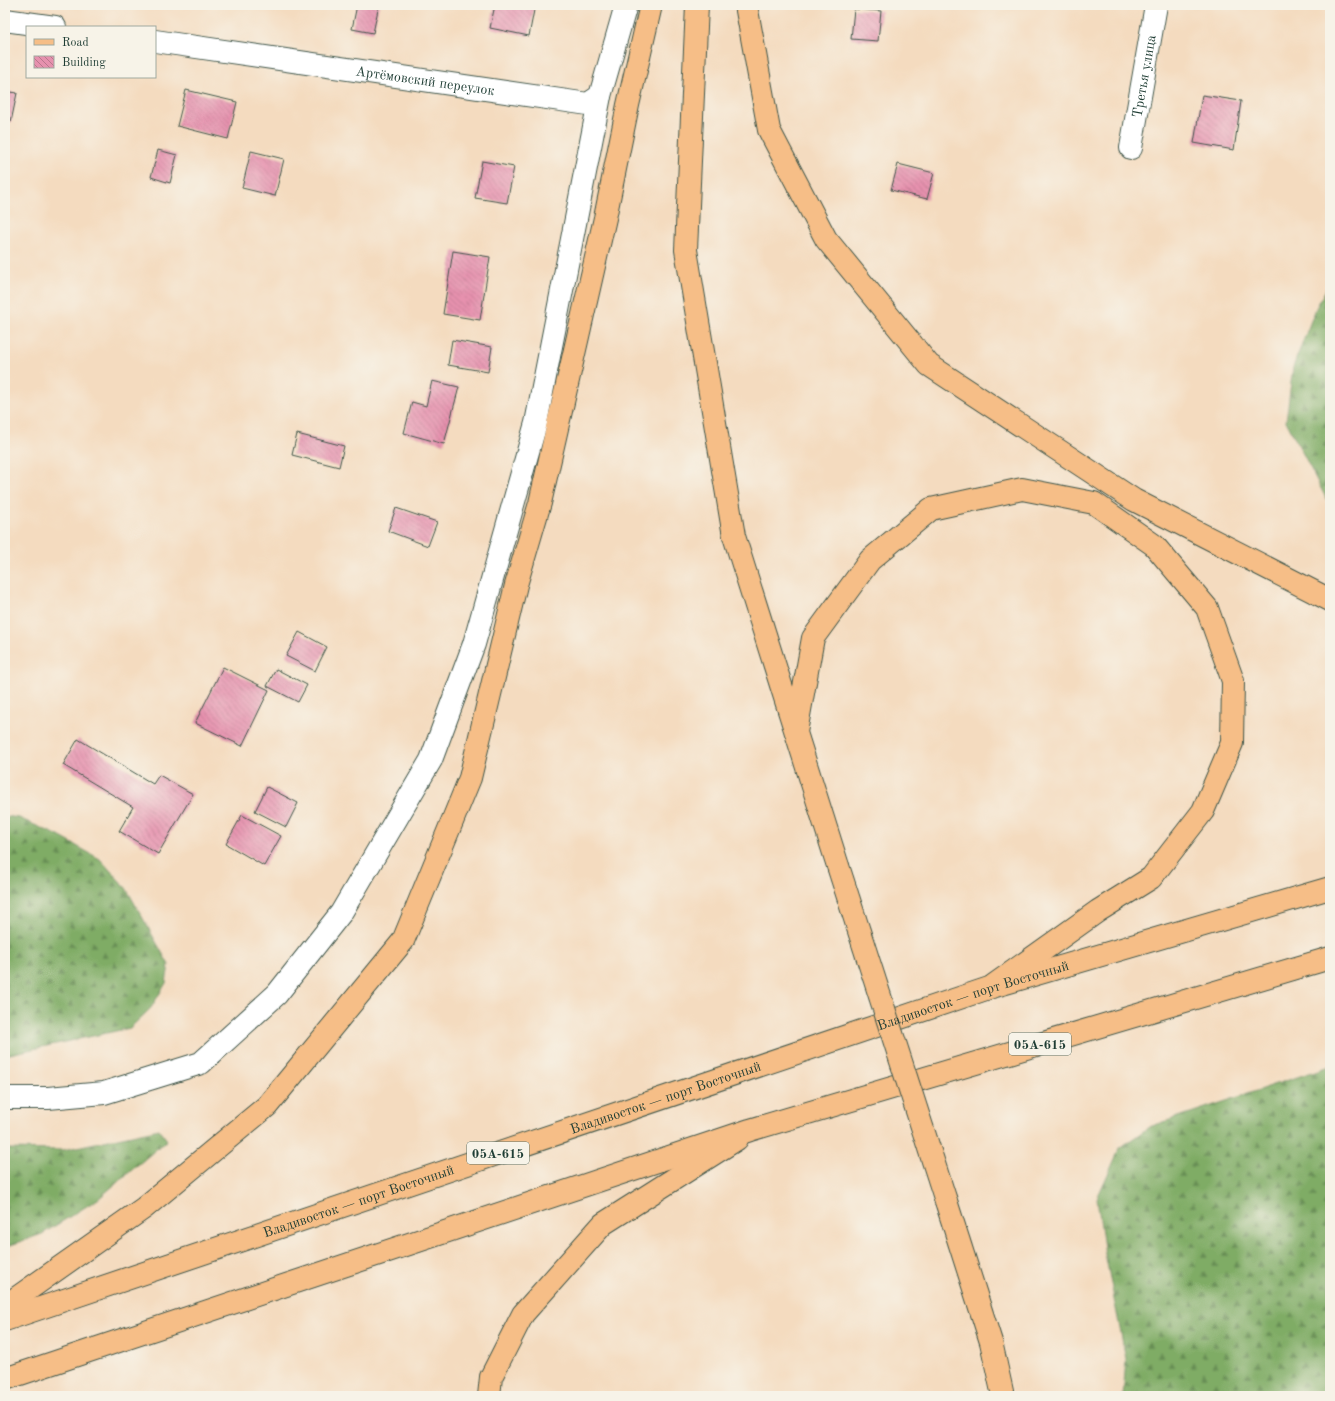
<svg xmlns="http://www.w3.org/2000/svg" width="1335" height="1401" font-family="'Old Standard TT',serif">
	<defs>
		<pattern id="forest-firs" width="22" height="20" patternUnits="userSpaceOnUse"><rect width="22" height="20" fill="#7fac65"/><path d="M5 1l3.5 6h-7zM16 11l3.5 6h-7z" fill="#678d54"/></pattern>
		<pattern id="building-back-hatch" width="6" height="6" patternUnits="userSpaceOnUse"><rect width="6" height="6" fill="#e691ae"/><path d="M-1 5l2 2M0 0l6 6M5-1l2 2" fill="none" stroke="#ba788e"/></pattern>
	</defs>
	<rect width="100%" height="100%" fill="#f7f3e8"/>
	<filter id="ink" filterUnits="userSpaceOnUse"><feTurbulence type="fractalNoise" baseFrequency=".025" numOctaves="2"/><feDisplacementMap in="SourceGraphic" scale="8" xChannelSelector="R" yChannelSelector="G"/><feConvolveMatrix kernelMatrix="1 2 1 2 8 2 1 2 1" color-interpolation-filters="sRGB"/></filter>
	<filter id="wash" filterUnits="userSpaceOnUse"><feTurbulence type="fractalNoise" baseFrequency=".012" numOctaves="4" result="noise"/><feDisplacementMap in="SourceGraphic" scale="16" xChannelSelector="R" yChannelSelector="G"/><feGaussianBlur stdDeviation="0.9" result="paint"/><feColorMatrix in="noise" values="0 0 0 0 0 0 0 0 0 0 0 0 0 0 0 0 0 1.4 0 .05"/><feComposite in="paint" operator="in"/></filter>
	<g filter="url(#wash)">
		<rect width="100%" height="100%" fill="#f4dbbf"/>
		<path fill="url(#forest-firs)" stroke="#4f744c" d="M1330,282V502L1327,500L1286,421L1293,367L1316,308Z
			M5,816L19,818L57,835L100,859L126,888L169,965L166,983L151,1008L130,1028L5,1055Z
			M1330,1066V1396H1123L1126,1359L1104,1248L1097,1198L1120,1148L1149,1127Z
			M159,1129L167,1140L98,1199L42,1234L5,1247V1149L63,1150Z"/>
		<g id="blocks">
			<path fill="url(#building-back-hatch)" d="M357,5H379L373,33L352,29Z
				M495,5H535L529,36L490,28Z
				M854,9L881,11L878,41L851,39Z
				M186,90L237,102L228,139L177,126Z
				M5,91L17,93L11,122L5,120Z
				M1202,95L1241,101L1234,150L1194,143Z
				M158,150L177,155L170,183L151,177Z
				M251,151L284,159L275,196L242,188Z
				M482,161L514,167L507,203L475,198Z
				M898,164L934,173L927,199L891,190Z
				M5,193L8,194L6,204H5Z
				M453,251L490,257L480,320L443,314Z
				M452,340L492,347L488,372L448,365Z
				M432,381L459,387L444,444L404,433L412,402L426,406Z
				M297,434L344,446L339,467L292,455Z
				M396,508L437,522L428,546L388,531Z
				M299,632L327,647L315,671L286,656Z
				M223,667L269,690L242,746L195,723Z
				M276,669L307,685L298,702L267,686Z
				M78,739L153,784L159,775L193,794L158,854L119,831L133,807L63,765Z
				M267,787L298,803L286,827L255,811Z
				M242,815L281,836L264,866L226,844Z"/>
		</g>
	</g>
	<g filter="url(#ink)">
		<use href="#blocks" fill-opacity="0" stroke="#3f5549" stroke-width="1"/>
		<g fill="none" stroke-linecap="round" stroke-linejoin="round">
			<g stroke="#3f5549" stroke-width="24">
				<g id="street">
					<path d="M5,20L55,27"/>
					<path id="s1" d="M155,41L588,104L600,96L626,5"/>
					<path id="s2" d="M1131,148L1156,5"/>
					<path d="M5,1098H48L104,1093L201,1063L277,994L341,913L431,760L474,644L536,423L600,96"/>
				</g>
			</g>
			<g stroke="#3f5549" stroke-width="24">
				<path id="primary" d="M697,5L686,250L734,536L838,866
					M796,732L813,638L870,560L931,509L1022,489L1094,503L1154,545L1207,608L1233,681L1232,743L1203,811L1151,878L1098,911L994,985
					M946,1201L991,1342L1003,1396
					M5,1306L144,1208L267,1106L403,941L470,778L516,585L540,503L605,218L628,105L651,5
					M489,1396L491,1377L523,1314L603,1224L737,1139"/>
			</g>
			<g stroke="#3f5549" stroke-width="24">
				<g id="highway">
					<path d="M746,5L769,130L826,239L929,365L1134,500L1330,600"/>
					<path id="s3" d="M5,1320L992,987L1330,888"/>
					<path d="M5,1379L750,1130L1330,958"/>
				</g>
			</g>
			<use href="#street" stroke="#fff" stroke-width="22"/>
			<use href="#primary" stroke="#f6be87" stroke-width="22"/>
			<use href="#highway" stroke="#f6be87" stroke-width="22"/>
			<g stroke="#3f5549" stroke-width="24" stroke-linecap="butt">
				<path id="primary-bridge" d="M838,866L946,1201"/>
			</g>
			<use href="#primary-bridge" stroke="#f6be87" stroke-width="22"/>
		</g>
	</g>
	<g text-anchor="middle" stroke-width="3" stroke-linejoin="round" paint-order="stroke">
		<g fill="#f7f3e8" stroke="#60746a" stroke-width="1">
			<rect x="1009" y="1033" width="62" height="22" rx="3"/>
			<rect x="467" y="1142" width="62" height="22" rx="3"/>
		</g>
		<g font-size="13" font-weight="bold" fill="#1f3d34">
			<text x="1040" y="1049">05А-615</text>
			<text x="498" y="1158">05А-615</text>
		</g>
		<g font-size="14" fill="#1f3d34" stroke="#f7f3e8">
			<text dy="5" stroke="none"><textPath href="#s2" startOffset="73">Третья улица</textPath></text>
			<text dy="5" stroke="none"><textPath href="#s1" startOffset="273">Артёмовский переулок</textPath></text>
			<text dy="5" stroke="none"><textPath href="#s3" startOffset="1021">Владивосток — порт Восточный</textPath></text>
			<text dy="5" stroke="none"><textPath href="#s3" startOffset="697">Владивосток — порт Восточный</textPath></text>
			<text dy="5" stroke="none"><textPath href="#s3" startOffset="373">Владивосток — порт Восточный</textPath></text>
		</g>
	</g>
	<rect width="1335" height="1401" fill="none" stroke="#f7f3e8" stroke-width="20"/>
	<rect x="26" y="26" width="130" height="52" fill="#f7f3e8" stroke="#a1aaa0"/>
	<rect x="34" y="39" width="20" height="6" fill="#f6be87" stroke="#a1aaa0"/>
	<text x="62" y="46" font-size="12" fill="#1f3d34">Road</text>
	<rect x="34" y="56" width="20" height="12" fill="url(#building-back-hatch)" stroke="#a1aaa0"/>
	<text x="62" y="66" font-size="12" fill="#1f3d34">Building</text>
</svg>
